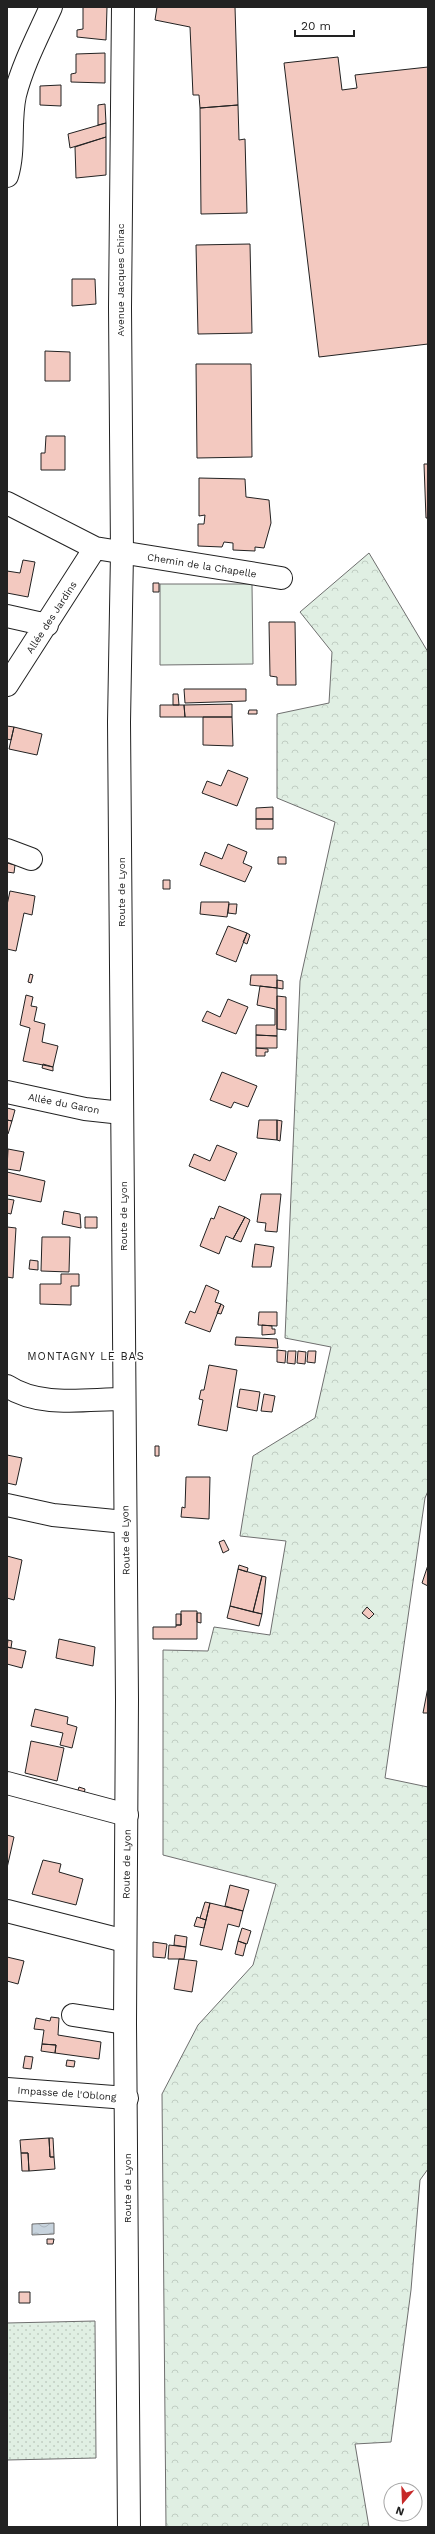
<svg xmlns="http://www.w3.org/2000/svg" width="435" height="2534" font-family="'Work Sans',sans-serif">
	<defs>
		<pattern id="grass-dots" width="8" height="8" patternUnits="userSpaceOnUse"><rect width="8" height="8" fill="#e0efe3"/><path d="M2 2h.1M6 6h.1" fill="none" stroke="#c0cdc2" stroke-width="1.8" stroke-linecap="round"/></pattern>
		<pattern id="forest-crowns" width="20" height="18" patternUnits="userSpaceOnUse"><rect width="20" height="18" fill="#e0efe3"/><path d="M2 6a3 3 0 1 1 6 0M12 15a3 3 0 1 1 6 0" fill="none" stroke="#c0cdc2"/></pattern>
		<pattern id="water-waves" width="16" height="10" patternUnits="userSpaceOnUse"><rect width="16" height="10" fill="#c7d3dd"/><path d="M0 5q4-4 8 0t8 0" fill="none" stroke="#abb5bd"/></pattern>
	</defs>
	<rect width="100%" height="100%" fill="#fff"/>
	<path fill="url(#grass-dots)" stroke="#6f6f6f" d="M95,2321L96,2458L7,2460V2323Z"/>
	<path fill="url(#forest-crowns)" stroke="#6f6f6f" d="M369,553L428,652V1491L425,1498L385,1778L428,1787V2169L420,2180L411,2290L391,2442L355,2444L369,2527H166L162,2094L198,2025L253,1965L276,1884L163,1855V1650L208,1651L214,1627L270,1635L286,1541L240,1536L253,1456L315,1418L331,1347L285,1338L300,981L335,822L277,798V714L329,703L332,652L300,612Z"/>
	<path fill="#e0efe3" stroke="#6f6f6f" d="M160,584H252L253,664L160,665Z"/>
	<path fill="url(#water-waves)" stroke="#6f6f6f" d="M54,2223V2234L32,2235V2224Z"/>
	<path fill="#f3c9c0" stroke="#222" d="M83,7H107L106,40L77,37V30L83,29Z
		M157,7H235L238,105L200,108L199,95H193L190,27L155,20Z
		M105,53V83L71,82V74L76,73V54Z
		M338,57L342,90L357,88L355,75L428,67V344L319,357L284,63Z
		M61,85V106L40,105V86Z
		M105,104L106,123L98,125V105Z
		M238,105L239,140L245,139L247,213L201,214L200,108Z
		M106,123V137L70,148L68,134Z
		M106,137V175L76,178L75,147Z
		M250,244L252,333L198,334L196,245Z
		M72,279H95L96,304L72,306Z
		M45,351L70,352V381H45Z
		M196,364H251L252,457L197,458Z
		M46,436H65V470H41V453H45Z
		M424,464H428V518H426Z
		M199,478L245,479L246,497L269,500L271,523L264,548L255,547V551L233,550V543L224,542L222,547L198,546V524H204L205,515L199,516Z
		M23,560L35,562L28,597L7,593V571L20,573Z
		M153,583H159V592H153Z
		M269,622H295L296,685H277V677L270,676Z
		M184,689H246V701L185,703Z
		M173,694H178L179,705H173Z
		M232,704V717H185L184,705Z
		M160,705H184L185,717H160Z
		M249,710H257V714H248Z
		M203,717H232L233,746L203,745Z
		M7,726L14,727L11,740L7,739Z
		M14,727L42,734L37,755L9,749Z
		M228,770L248,778L237,806L202,793L207,781L221,786Z
		M273,807V819H256V808Z
		M256,819H273V829H256Z
		M228,844L247,852L243,863L252,867L245,882L200,865L205,852L222,859Z
		M278,857H286V864H278Z
		M7,863L15,865L14,873L7,872Z
		M163,880H170V889H163Z
		M10,891L35,896L32,915L24,913L16,951L7,949V905Z
		M201,902H229L227,917L200,914Z
		M229,904H237L236,914L228,913Z
		M228,926L247,933L236,962L216,954Z
		M247,933L250,935L247,944L243,942Z
		M30,974L33,975L31,983L28,982Z
		M251,975H277V988L250,985Z
		M277,980L283,981V989L277,988Z
		M260,986L277,988V1036L256,1035V1025H275V1009L257,1005Z
		M26,995L33,997L31,1006L37,1007L34,1021L45,1024L42,1042L58,1046L53,1067L23,1061L30,1028L20,1025Z
		M277,996L286,997V1030L277,1029Z
		M228,999L248,1007L236,1034L202,1021L207,1011L220,1017Z
		M256,1035L277,1036V1048H256Z
		M256,1048L268,1049V1052H265V1056H256Z
		M43,1064L53,1067V1071L42,1068Z
		M222,1072L257,1086L248,1107L234,1102L231,1108L210,1100Z
		M7,1108L15,1110L12,1121L7,1120Z
		M7,1120L12,1121L8,1134L7,1133Z
		M259,1120H277V1140L257,1138Z
		M277,1120L282,1121L280,1141L277,1140Z
		M217,1145L237,1153L225,1181L189,1166L194,1154L210,1161Z
		M8,1149L24,1152L20,1171L7,1169Z
		M7,1172L45,1181L41,1202L7,1195Z
		M261,1194H281L277,1232L265,1231L266,1223L257,1222Z
		M7,1199L14,1200L11,1214L7,1213Z
		M219,1206L245,1217L233,1239L226,1236L219,1254L200,1246L211,1218L214,1219Z
		M64,1211L80,1214L81,1228L62,1224Z
		M85,1217H97V1228H85Z
		M245,1217L250,1220L241,1242L233,1239Z
		M7,1227L16,1228L13,1278L7,1277Z
		M42,1237H70L69,1272L41,1271Z
		M255,1244L274,1247L271,1267H252Z
		M30,1260L38,1261V1270L29,1269Z
		M61,1274H79V1286H71V1305L40,1304V1284H61Z
		M206,1285L219,1291L215,1302L221,1304L210,1332L185,1323L190,1311L195,1313Z
		M221,1304L224,1306L221,1314L217,1313Z
		M259,1312H277V1326L258,1325Z
		M262,1325L272,1326V1329H275V1334L262,1335Z
		M236,1337L277,1339L278,1348L235,1345Z
		M277,1350L286,1351L285,1363L277,1362Z
		M288,1351H296L295,1364L287,1363Z
		M298,1351L306,1352L305,1364L297,1363Z
		M308,1351H316L315,1363L307,1362Z
		M209,1365L237,1370L227,1431L198,1425L203,1400L199,1399L201,1390H204Z
		M240,1389L260,1392L257,1411L237,1407Z
		M264,1394L275,1396L272,1412L261,1411Z
		M155,1446H159V1456H155Z
		M7,1455L22,1458L16,1485L7,1483Z
		M186,1477H210L209,1519L181,1517L182,1507L185,1508Z
		M224,1540L229,1550L223,1553L219,1542Z
		M7,1556L22,1560L14,1600L7,1598Z
		M239,1565L248,1568L247,1572L238,1569Z
		M428,1565V1586L422,1583Z
		M238,1569L262,1576L253,1612L230,1606Z
		M262,1576L266,1577L262,1614L253,1612Z
		M230,1606L262,1614L259,1626L227,1618Z
		M367,1607L374,1614L369,1619L362,1613Z
		M181,1611H197V1639H153V1627H176V1625H181Z
		M197,1613H201V1623L197,1622Z
		M176,1614H181V1625H176Z
		M59,1639L95,1647L93,1666L56,1658Z
		M8,1640L12,1641L11,1648L7,1647Z
		M7,1647L26,1651L22,1668L7,1664Z
		M428,1687V1713H423Z
		M35,1709L68,1717L67,1724L77,1727L72,1748L60,1745L63,1733L31,1726Z
		M31,1741L64,1748L57,1781L25,1773Z
		M79,1787L85,1789L84,1794L77,1793Z
		M7,1835L14,1837L7,1868Z
		M43,1860L61,1864L59,1872L83,1879L76,1905L32,1894Z
		M230,1885L249,1890L243,1911L225,1906Z
		M205,1902L210,1903L206,1920L200,1918Z
		M210,1903L243,1911L239,1927L228,1924L222,1950L200,1945Z
		M197,1917L206,1920L204,1928L194,1926Z
		M242,1928L251,1931L247,1944L238,1941Z
		M175,1935L187,1937L186,1947L174,1945Z
		M238,1941L246,1944L243,1956L235,1954Z
		M153,1942L167,1944L165,1958L153,1957Z
		M169,1945L186,1947L184,1959H168Z
		M7,1957L24,1961L18,1984L7,1981Z
		M179,1959L197,1961L192,1992L174,1989Z
		M51,2017L59,2018L58,2035L101,2042L99,2059L55,2053L56,2045L42,2044L44,2030L34,2029L36,2018L50,2021Z
		M42,2044L56,2045L55,2053L41,2051Z
		M25,2056L33,2057L31,2069L23,2068Z
		M67,2060L75,2061L74,2067L66,2066Z
		M49,2138H53L54,2157H50Z
		M49,2138L50,2157H54L55,2169L29,2171L28,2153H21L20,2140Z
		M21,2153H28L29,2171H22Z
		M47,2239H54L53,2244H47Z
		M19,2292H30V2303H19Z"/>
	<g fill="none" stroke-linecap="round" stroke-linejoin="round">
		<g stroke="#222" stroke-width="24">
			<path id="minor" d="M7,176C15,150 9,122 15,95C23,64 38,36 51,7
				M7,503L95,548L281,578
				M7,616L47,625
				M7,685L95,548
				M7,850L31,859
				M7,1092L85,1109L122,1113
				M7,1386C40,1408 86,1399 124,1399
				M7,1505L53,1515L125,1522
				M7,1783L127,1815
				M7,1911L125,1941
				M73,2015L125,2023
				M7,2089L127,2098"/>
		</g>
		<g stroke="#222" stroke-width="24">
			<path id="major" d="M123,7L120,308L122,553L119,722L127,1699L125,2023L129,2527"/>
		</g>
		<use href="#minor" stroke="#fff" stroke-width="22"/>
		<use href="#major" stroke="#fff" stroke-width="22"/>
	</g>
	<g text-anchor="middle" stroke-width="3" stroke-linejoin="round" paint-order="stroke">
		<g font-size="10" fill="#222" stroke="#fff">
			<text transform="translate(120 280) rotate(-90)" y="4">Avenue Jacques Chirac</text>
			<text transform="translate(202 565) rotate(9)" y="4">Chemin de la Chapelle</text>
			<text transform="translate(51 617) rotate(-57)" y="4">Allée des Jardins</text>
			<text transform="translate(121 892) rotate(-90)" y="4">Route de Lyon</text>
			<text transform="translate(64 1103) rotate(11)" y="4">Allée du Garon</text>
			<text transform="translate(123 1216) rotate(-90)" y="4">Route de Lyon</text>
			<text transform="translate(125 1540) rotate(-91)" y="4">Route de Lyon</text>
			<text transform="translate(126 1864) rotate(-89)" y="4">Route de Lyon</text>
			<text transform="translate(67 2093) rotate(4)" y="4">Impasse de l'Oblong</text>
			<text transform="translate(127 2188) rotate(-90)" y="4">Route de Lyon</text>
		</g>
		<g font-size="11" letter-spacing="1" fill="#222" stroke="#fff">
			<text x="86" y="1360">MONTAGNY LE BAS</text>
		</g>
	</g>
	<rect width="435" height="2534" fill="none" stroke="#222222" stroke-width="16"/>
	<g transform="translate(403 2502) rotate(199)"><circle r="19" fill="#ffffff" stroke="#a7a7a7"/>
	<path d="M0-3L7 15L0 10L-7 15Z" fill="#c62828"/>
	<text y="-6" font-size="11" font-weight="bold" text-anchor="middle" fill="#222222">N</text>
	</g>
	<path d="M295 30v6h59v-6" fill="none" stroke="#222222" stroke-width="2"/>
	<text x="301" y="30" font-size="12" fill="#222222" stroke="#ffffff" stroke-width="3" paint-order="stroke">20 m</text>
</svg>
